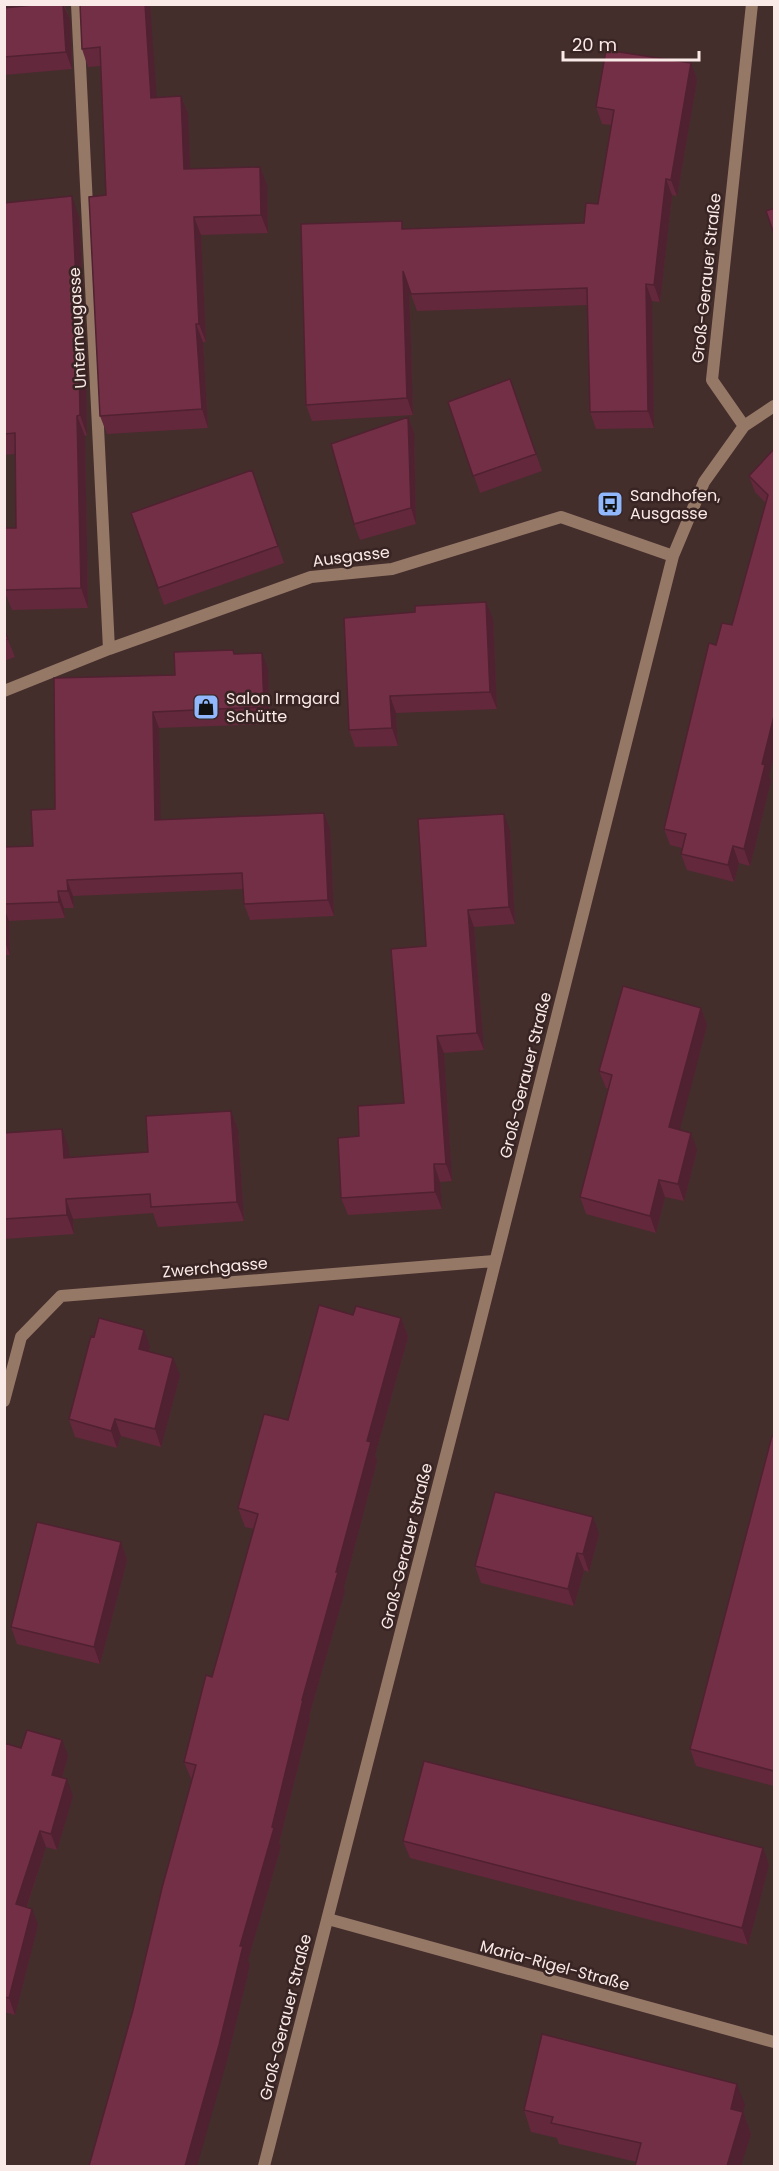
<svg xmlns="http://www.w3.org/2000/svg" width="779" height="2171" font-family="Poppins,sans-serif">
	<rect width="100%" height="100%" fill="#432e2c"/>
	<g fill="none" stroke-linecap="round" stroke-linejoin="round">
		<path stroke="#967867" stroke-width="12" d="M77,4L109,649
			M744,426L712,380L752,4
			M4,691L109,649L311,577L392,569L561,517L673,556
			M4,1401L21,1337L61,1296L494,1261
			M328,1919L774,2042
			M264,2166L474,1346L673,556L704,482L744,426L774,406"/>
	</g>
	<path fill="#63283c" d="M43,4H64L70,20L72,69L4,75V8Z
		M80,4H158L150,5L156,97L181,96L188,114L190,169L260,167L267,185L268,233L201,235L206,342H203L208,428L107,434L100,416L106,195L101,66L88,67L82,49Z
		M691,63L697,80L677,196L672,195L660,302L652,301L654,428L596,429L590,412L588,305L417,311L409,289L413,415L312,421L306,405L405,229L584,223L598,204L611,125L602,124L596,107Z
		M4,203L79,217L88,386L86,382L87,435L85,436L88,608L12,610L4,590L16,528L15,454L4,455Z
		M510,379L542,471L480,493L448,402Z
		M408,417L414,433L416,524L360,540L354,524Z
		M774,449L769,776L771,781L750,866L739,863L734,882L687,870L681,854L682,848L670,845L664,829L716,645L732,625L766,503L755,492L749,476Z
		M252,470L284,563L164,605L131,513Z
		M344,618L493,619L497,709L396,713L398,746L355,747L349,730Z
		M4,630L15,657L4,661Z
		M233,650L235,654L268,669L270,724L159,728L160,820L324,813L330,829L334,916L250,920L244,904L243,889L73,896L74,908H64L65,918L9,921L10,955H4V847L33,846L55,809L175,675Z
		M510,831L515,924L474,927L484,1050L444,1053L452,1181L440,1182L442,1209L348,1215L341,1198L359,1136L404,1103L426,946Z
		M701,1008L707,1025L679,1130L697,1150L684,1201L665,1197L656,1233L586,1214L580,1197L609,1089L606,1088L599,1071Z
		M231,1111L238,1130L244,1221L158,1227L153,1213L73,1219L74,1234L4,1239V1133L69,1148V1157L148,1152Z
		M353,1315L401,1318L408,1337L375,1455L377,1461L344,1587L345,1591L309,1716L310,1719L279,1843L281,1846L248,1960L250,1965L226,2064L133,2010L192,1781L184,1762L212,1677L254,1529L245,1527L238,1508L288,1420Z
		M150,1347L149,1352L180,1375L161,1447L121,1436L117,1448L75,1437L69,1419Z
		M774,1437V1786L696,1766L690,1749Z
		M599,1534L589,1572L584,1570L574,1606L481,1583L475,1566Z
		M121,1542L127,1560L100,1664L17,1644L11,1627Z
		M4,1743L21,1748L68,1756L62,1778L73,1796L57,1850L46,1847L27,1907L38,1925L15,2015L4,2012Z
		M403,1841L763,1848L769,1865L748,1945L410,1858Z
		M745,2105L743,2112L751,2134L741,2166H635L637,2162L559,2144L557,2138L531,2132L524,2110Z"/>
	<path fill="#502131" d="M63,4L70,20L72,69L66,52Z
		M145,4H150L158,116L151,98Z
		M691,63L697,80L677,196L671,180Z
		M181,96L188,114L191,187L184,169Z
		M260,167L267,185L268,233L261,215Z
		M666,179L672,195L660,302L654,285Z
		M72,196L79,217L88,386L86,382L87,435L80,415Z
		M194,217L201,235L206,342L199,324Z
		M403,271L409,288L413,415L407,398Z
		M646,284L652,301L654,428L648,411Z
		M196,324L203,342L208,428L202,409Z
		M77,416L85,436L88,608L81,588Z
		M408,417L414,433L416,524L411,508Z
		M486,602L493,619L497,709L490,692Z
		M262,653L268,669L270,724L264,707Z
		M390,696L396,713L398,746L392,728Z
		M153,712L159,728L161,836L155,820Z
		M774,716V756L769,776L771,781L750,866L744,849L762,764Z
		M324,813L330,829L334,916L328,900Z
		M504,814L510,831L515,924L509,907Z
		M733,846L739,863L734,882L728,865Z
		M67,880L73,896L74,908L68,891Z
		M58,891L64,908L65,918L59,902Z
		M4,908L9,921L10,955L4,939Z
		M468,910L474,927L484,1050L477,1033Z
		M701,1008L707,1025L676,1144L669,1127Z
		M437,1036L444,1053L452,1181L446,1164Z
		M231,1111L238,1130L244,1221L237,1202Z
		M62,1129L69,1148L71,1177L64,1158Z
		M691,1133L697,1150L684,1201L678,1184Z
		M434,1164L440,1182L442,1209L435,1192Z
		M659,1180L665,1197L656,1233L650,1216Z
		M66,1199L73,1219L74,1234L67,1215Z
		M401,1318L408,1337L375,1455L377,1461L344,1587L345,1591L309,1716L310,1719L279,1843L281,1846L248,1960L250,1965L226,2064L197,2166H185L240,1946L272,1827L302,1700L336,1572L367,1441Z
		M144,1330L150,1347L145,1366L139,1349Z
		M173,1358L180,1375L161,1447L155,1429Z
		M115,1419L121,1436L117,1448L111,1431Z
		M593,1517L599,1534L589,1572L583,1554Z
		M121,1542L127,1560L100,1664L94,1647Z
		M577,1553L584,1570L574,1606L568,1589Z
		M62,1740L68,1756L58,1792L52,1775Z
		M67,1779L73,1796L57,1850L51,1834Z
		M40,1831L46,1847L22,1921L16,1904Z
		M763,1848L769,1865L748,1945L742,1928Z
		M32,1909L38,1925L15,2015L9,1998Z
		M737,2084L745,2105L743,2112L751,2134L741,2166H727L731,2109Z"/>
	<path fill="#732f46" stroke="#502131" stroke-width="1.5" d="M43,4H63L66,52L4,57V8Z
		M80,4H145L151,98L181,96L184,169L260,167L261,215L194,217L199,324H196L202,409L100,416L89,197L106,195L100,47L82,49Z
		M606,50L691,63L671,180L666,179L654,285L646,284L648,411L590,412L587,288L411,294L403,271L407,398L306,405L301,224L402,221V229L584,223L586,203L598,204L614,110L596,107Z
		M72,196L80,366L79,362L80,415L77,416L81,588L4,590V528H16L15,433L4,434V203Z
		M774,208V234L766,211Z
		M510,379L536,454L473,476L448,402Z
		M408,417L411,508L354,524L331,444Z
		M774,449V716L762,764L765,765L744,849L733,846L728,865L681,854L686,834L664,829L709,643L716,645L722,623L732,625L768,495L749,476Z
		M252,470L278,546L158,588L131,513Z
		M486,602L490,692L390,696L392,728L349,730L344,618L415,612V606Z
		M4,630L8,639L4,640Z
		M233,650L234,654L262,653L264,707L153,712L155,820L324,813L328,900L244,904L242,873L67,880L68,891H58L59,902L4,904V847L33,846L31,810L55,809L54,678L175,675L174,652Z
		M504,814L509,907L468,910L477,1033L437,1036L446,1164H434L435,1192L341,1198L338,1138L359,1136L358,1106L404,1103L391,949L426,946L418,819Z
		M623,986L701,1008L669,1127L691,1133L678,1184L659,1180L650,1216L580,1197L612,1075L599,1071Z
		M231,1111L237,1202L151,1207L150,1194L66,1199L67,1215L4,1219V1133L62,1129L64,1158L148,1152L146,1116Z
		M319,1305L353,1315L356,1306L401,1318L367,1441L371,1442L336,1572H338L302,1700H303L272,1827L274,1828L240,1946H243L219,2045L185,2166H89L133,2010L162,1888L196,1765L184,1762L206,1675L212,1677L258,1514L238,1508L264,1414L288,1420Z
		M99,1318L144,1330L139,1349L173,1358L155,1429L115,1419L111,1431L69,1419L91,1336L94,1337Z
		M772,1436L774,1437V1771L690,1749Z
		M495,1492L593,1517L583,1554L577,1553L568,1589L475,1566Z
		M37,1522L121,1542L94,1647L11,1627Z
		M27,1730L62,1740L52,1775L67,1779L51,1834L40,1831L16,1904L32,1909L9,1998L4,1997V1743L21,1748Z
		M424,1761L763,1848L742,1928L403,1841Z
		M542,2034L737,2084L731,2109L743,2112L727,2166H635L641,2143L551,2123L553,2117L524,2110Z"/>
	<defs>
		<g id="bus-square" transform="scale(1.35)"><rect x="-9" y="-9" width="18" height="18" rx="4" fill="#91b8fd" stroke="#382422"/><path d="M-5-6H5V4H4V6H2V4H-2V6H-4V4H-5ZM-3.5-4V0h7V-4ZM-3.5 1.2v1.5H-2V1.2ZM2 1.2v1.5H3.5V1.2Z" fill="#111"/></g>
		<g id="shop-square" transform="scale(1.35)"><rect x="-9" y="-9" width="18" height="18" rx="4" fill="#91b8fd" stroke="#382422"/><path d="M-5-2.5h2.3a2.7 3.5 0 0 1 5.4 0H5L5.5 6h-11ZM-1.5-2.5h3a1.5 2.3 0 0 0-3 0Z" fill="#111"/></g>
	</defs>
	<g fill-rule="evenodd">
		<use href="#bus-square" x="610" y="504"/>
		<use href="#shop-square" x="206" y="707"/>
	</g>
	<g text-anchor="middle" stroke-width="5" stroke-linejoin="round" paint-order="stroke">
		<g font-size="16" fill="#f9eae8" stroke="#382422">
			<text transform="translate(706 278) rotate(-84)" y="6">Groß-Gerauer Straße</text>
			<text transform="translate(77 328) rotate(-93)" y="6">Unterneugasse</text>
			<text transform="translate(351 556) rotate(-7)" y="6">Ausgasse</text>
			<text transform="translate(525 1075) rotate(-76)" y="6">Groß-Gerauer Straße</text>
			<text transform="translate(215 1267) rotate(-5)" y="6">Zwerchgasse</text>
			<text transform="translate(406 1546) rotate(-76)" y="6">Groß-Gerauer Straße</text>
			<text transform="translate(555 1965) rotate(15)" y="6">Maria-Rigel-Straße</text>
			<text transform="translate(285 2017) rotate(-76)" y="6">Groß-Gerauer Straße</text>
		</g>
		<g font-size="16" fill="#f9eae8" stroke="#382422" text-anchor="start">
			<text x="630" y="501">Sandhofen,<tspan x="630" dy="18">Ausgasse</tspan></text>
			<text x="226" y="704">Salon Irmgard<tspan x="226" dy="18">Schütte</tspan></text>
		</g>
	</g>
	<rect width="779" height="2171" fill="none" stroke="#f9eae8" stroke-width="12"/>
	<path d="M563 51v9h136v-9" fill="none" stroke="#f9eae8" stroke-width="3"/>
	<text x="572" y="51" font-size="18" fill="#f9eae8" stroke="#382422" stroke-width="4.5" paint-order="stroke">20 m</text>
</svg>
